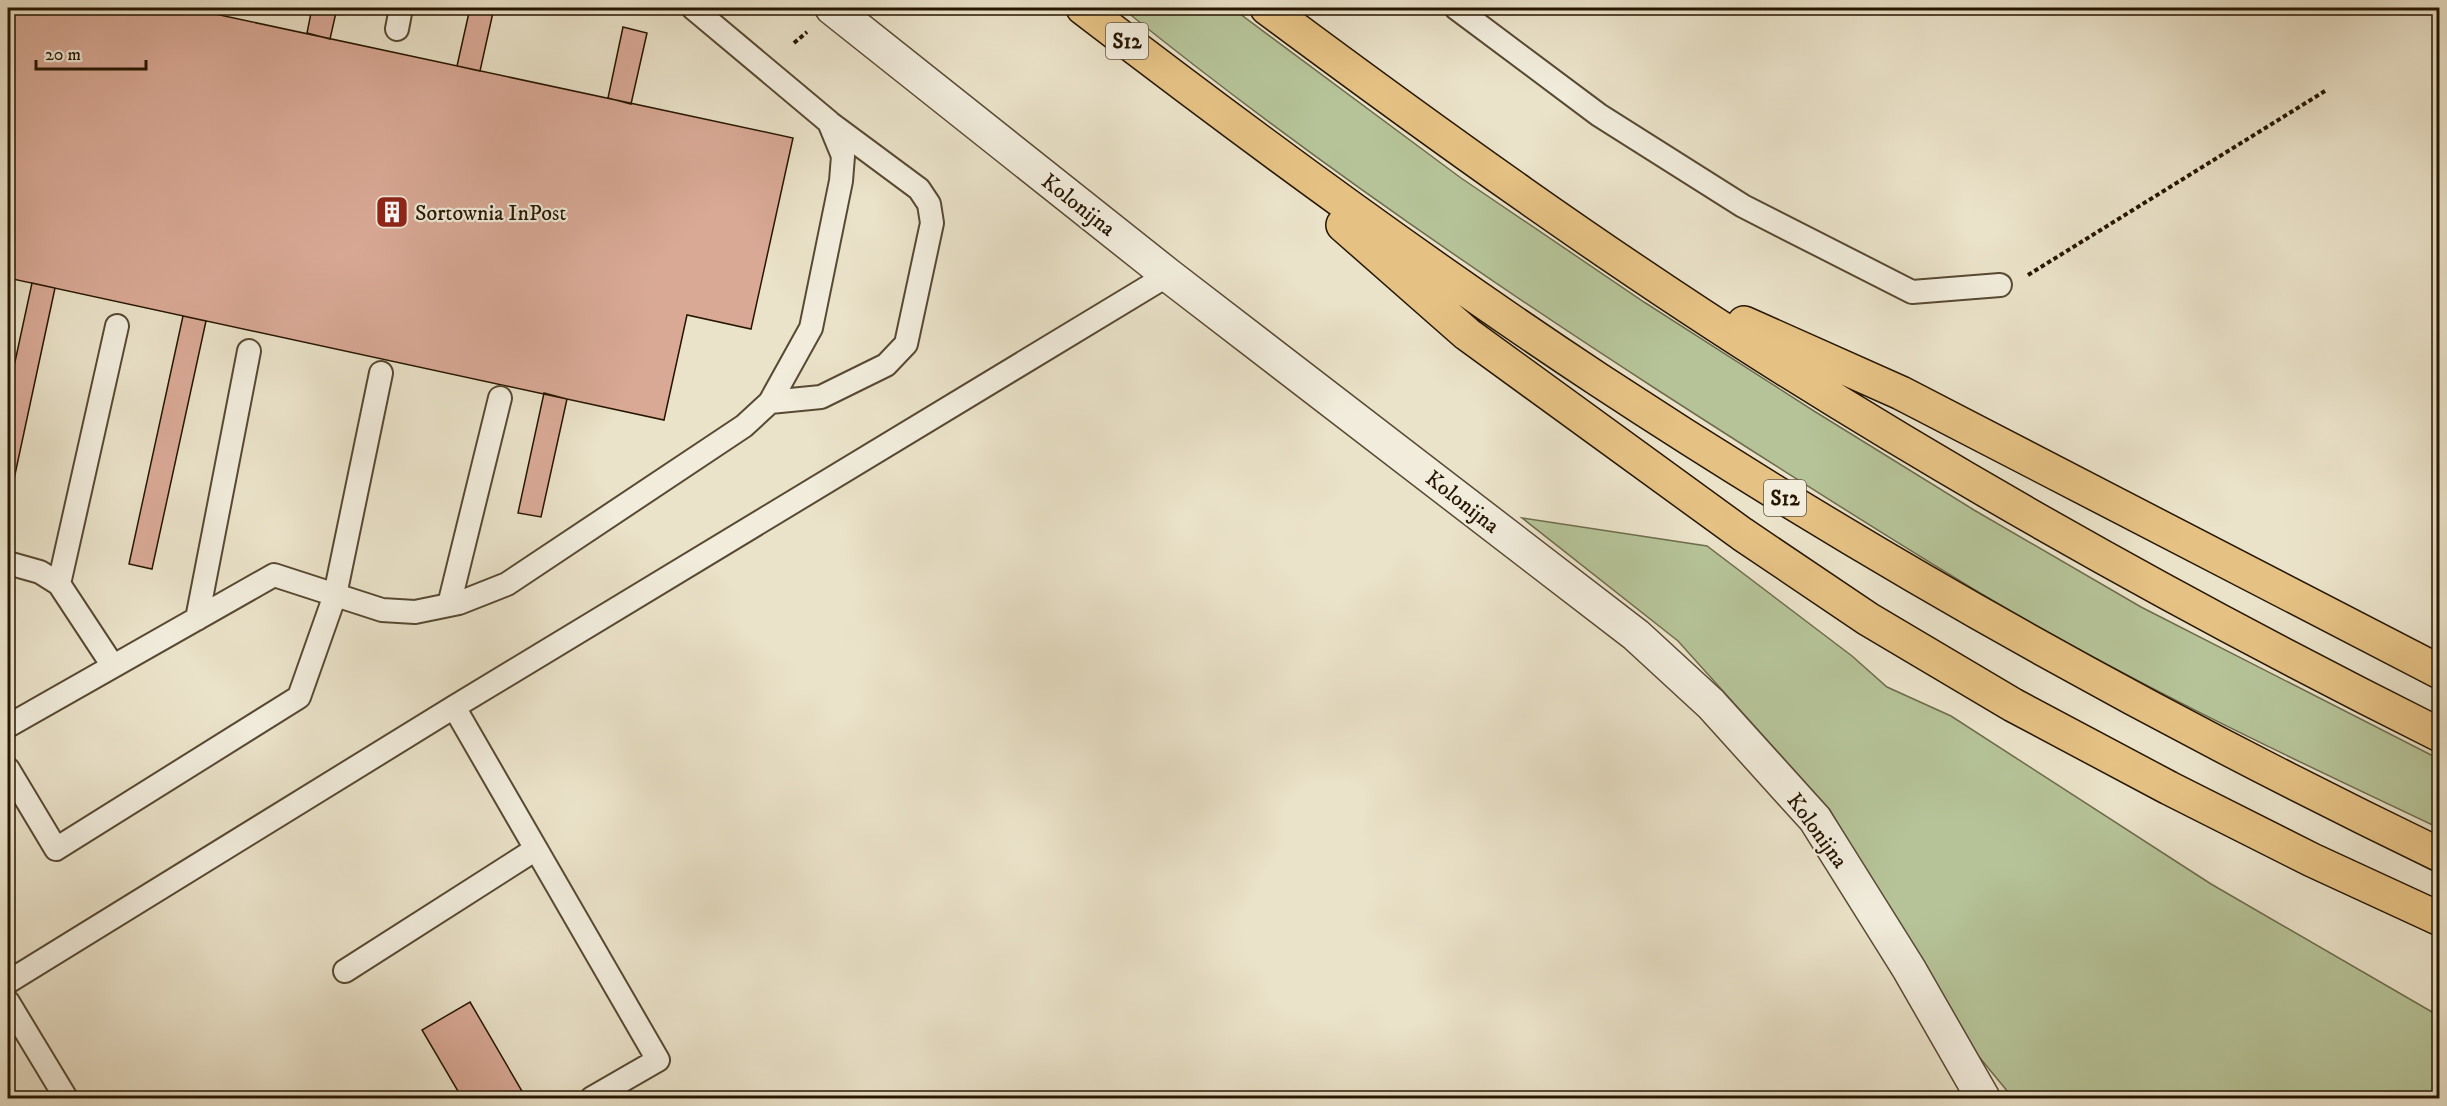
<svg xmlns="http://www.w3.org/2000/svg" width="2447" height="1106" font-family="'IM FELL DW Pica',serif">
	<rect width="100%" height="100%" fill="#eae2c9"/>
	<filter id="stains"><feTurbulence type="fractalNoise" baseFrequency=".00333" numOctaves="4"/><feColorMatrix values="0 0 0 0 .2 0 0 0 0 .09 0 0 0 0 .02 0 0 0 .5 -.17"/></filter>
	<radialGradient id="worn" r=".72"><stop offset=".6" stop-color="#630" stop-opacity="0"/><stop offset="1" stop-color="#630" stop-opacity=".3"/></radialGradient>
	<path fill="#b6c398" stroke="#6e6c4c" stroke-width="1.5" d="M1122,8H1232L1461,178L1644,302L1814,411L1974,510L2141,607L2439,759V828C2284,755 2128,681 1980,593C1871,527 1763,458 1656,389C1472,270 1291,145 1122,8Z
		M1522,518L1707,546L1852,656L1887,687L1951,716L2211,884L2439,1016V1098H2013L1966,1041L1830,810L1678,641Z"/>
	<path fill="#d9a996" stroke="#261600" stroke-width="1.5" d="M8,8H187L793,138L751,329L687,315L664,420L8,278Z
		M312,8H337L330,39L307,33Z
		M470,8H494L480,71L457,66Z
		M623,27L647,33L631,104L608,98Z
		M32,283L55,288L8,507V394Z
		M183,316L206,321L152,569L129,564Z
		M544,393L567,399L541,517L518,513Z
		M470,1002L526,1098H462L422,1030Z"/>
	<g fill="none" stroke-linecap="round" stroke-linejoin="round">
		<g stroke="#574932" stroke-width="26">
			<path id="lane" d="M1456,8L1599,115L1743,206L1912,292L2000,285
				M397,29L401,8
				M770,402L821,397L886,365L906,344L932,223L929,204L919,189L830,123
				M8,563L40,572L59,584L113,666
				M59,584L117,326
				M449,605L500,398
				M197,619L249,351
				M454,707L658,1060L592,1098
				M8,726L274,575L382,610L415,612L459,603L507,584L744,426L770,402L811,328L841,181L843,156L829,122L693,8
				M8,769L56,849L299,697L335,595L381,373
				M345,971L536,849
				M8,982L454,707L1168,275
				M8,1002L66,1098"/>
		</g>
		<g stroke="#574932" stroke-width="36">
			<path id="street" d="M832,8L1168,275L1636,635L1711,704L1815,819L1909,969L1983,1098"/>
		</g>
		<g stroke="#261600" stroke-width="36">
			<path id="highway" d="M1083,8C1251,137 1422,263 1599,380C1868,557 2150,715 2440,855
				M1267,8C1435,133 1607,257 1785,369C1997,502 2216,623 2440,735
				M1343,225L1467,334L1742,534L1868,619L2013,705L2169,788L2312,860L2440,919
				M1744,323L1901,393L2440,672"/>
		</g>
		<path stroke="#261600" stroke-width="4" stroke-dasharray="4.5 3" stroke-linecap="butt" d="M794,43L807,32
			M2028,275L2325,91"/>
		<use href="#lane" stroke="#f1ecdc" stroke-width="22"/>
		<use href="#street" stroke="#f1ecdc" stroke-width="33"/>
		<use href="#highway" stroke="#e5c184" stroke-width="33"/>
	</g>
	<defs>
		<g id="building-square" transform="scale(1.725)"><rect x="-9" y="-9" width="18" height="18" rx="4" fill="#8f2418" stroke="#f1ecdc"/><path d="M-4-6H4V6H1V3H-1V6H-4ZM-2.5-4.3h1.7v1.8h-1.7ZM.8-4.3h1.7v1.8H.8ZM-2.5-1h1.7V.8h-1.7ZM.8-1h1.7V.8H.8Z" fill="#fff"/></g>
	</defs>
	<g fill-rule="evenodd">
		<use href="#building-square" x="392" y="212"/>
	</g>
	<g text-anchor="middle" stroke-width="4.5" stroke-linejoin="round" paint-order="stroke">
		<g fill="#f1ecdc" stroke="#635642" stroke-width="1.5">
			<rect x="1106" y="23" width="42" height="36" rx="4.5"/>
			<rect x="1764" y="480" width="42" height="36" rx="4.5"/>
		</g>
		<g font-size="21" font-weight="bold" fill="#261600">
			<text x="1127" y="48">S12</text>
			<text x="1785" y="505">S12</text>
		</g>
		<g font-size="22" fill="#261600" stroke="#f1ecdc">
			<text transform="translate(1079 204) rotate(38)" y="8">Kolonijna</text>
			<text transform="translate(1463 501) rotate(38)" y="8">Kolonijna</text>
			<text transform="translate(1818 830) rotate(54)" y="8">Kolonijna</text>
		</g>
		<g font-size="22" fill="#261600" stroke="#f1ecdc" text-anchor="start">
			<text x="415" y="220">Sortownia InPost</text>
		</g>
	</g>
	<rect width="2447" height="1106" fill="none" stroke="#eae2c9" stroke-width="30"/>
	<rect x="9" y="9" width="2429" height="1088" fill="none" stroke="#261600" stroke-width="3"/>
	<rect x="15" y="15" width="2417" height="1076" fill="none" stroke="#261600" stroke-width="1.5"/>
	<path d="M36 60v9h110v-9" fill="none" stroke="#261600" stroke-width="3"/>
	<text x="45" y="60" font-size="18" fill="#261600" stroke="#f1ecdc" stroke-width="4.5" paint-order="stroke">20 m</text>
	<rect width="100%" height="100%" filter="url(#stains)"/>
	<rect width="100%" height="100%" fill="url(#worn)"/>
</svg>
